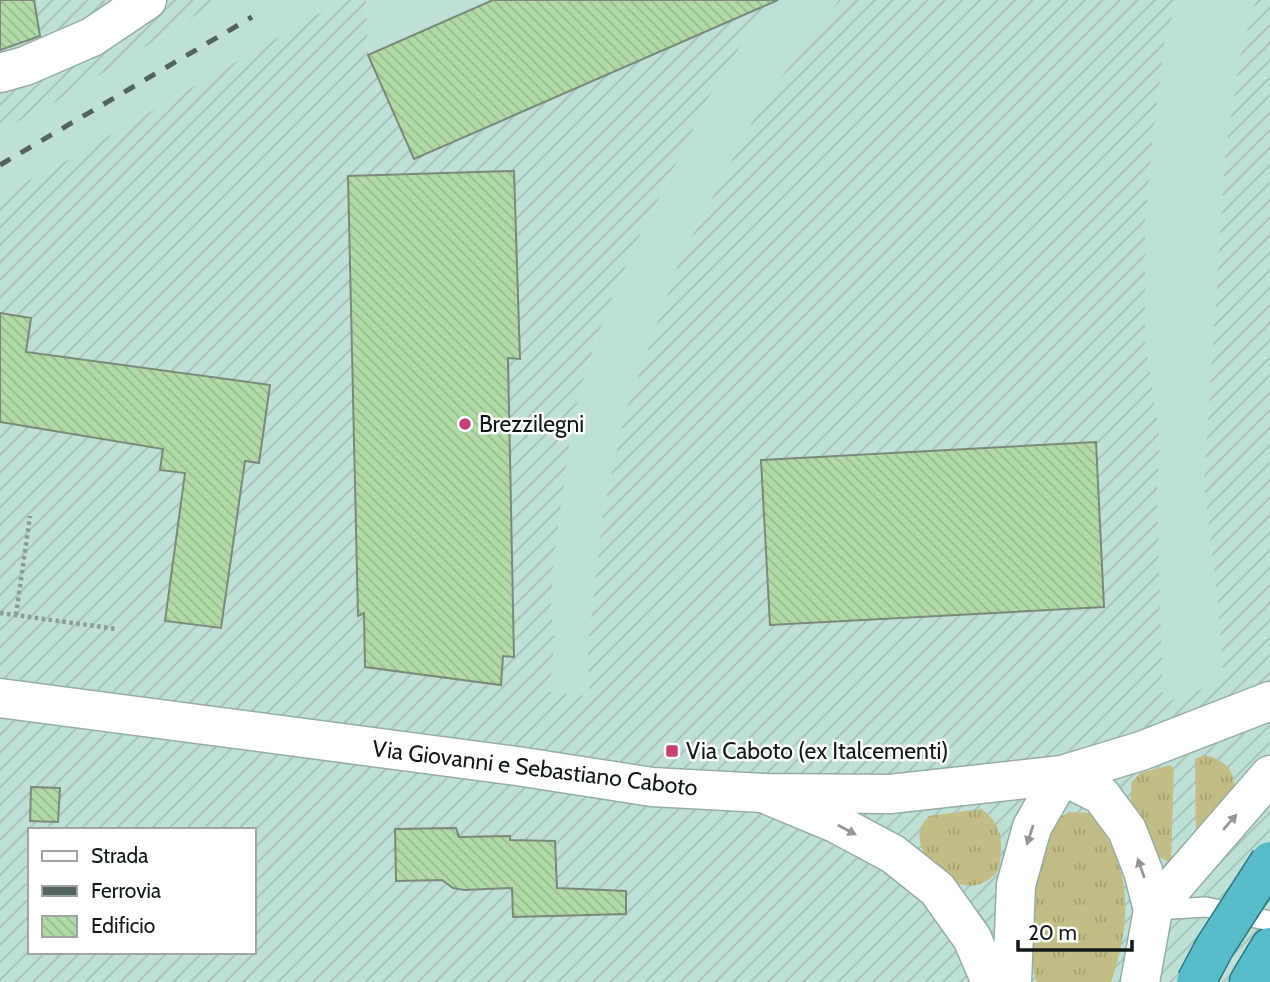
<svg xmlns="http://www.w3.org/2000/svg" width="1270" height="982" font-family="Cabin,sans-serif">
	<defs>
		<pattern id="industrial-furrows" width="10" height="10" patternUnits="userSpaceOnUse" patternTransform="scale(1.75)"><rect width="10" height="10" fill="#bfe0d6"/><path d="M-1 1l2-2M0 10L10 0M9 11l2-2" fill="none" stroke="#a3c0b7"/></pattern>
		<pattern id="grass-tufts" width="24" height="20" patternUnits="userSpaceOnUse" patternTransform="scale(1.75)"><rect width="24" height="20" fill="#c1bd84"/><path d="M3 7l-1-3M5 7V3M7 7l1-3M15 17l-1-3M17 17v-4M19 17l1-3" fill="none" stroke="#a5a271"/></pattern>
		<pattern id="building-back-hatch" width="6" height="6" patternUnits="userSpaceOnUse" patternTransform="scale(1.75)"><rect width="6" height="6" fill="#b1daa7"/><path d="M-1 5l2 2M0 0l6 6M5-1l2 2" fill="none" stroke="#97ba8f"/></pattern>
	</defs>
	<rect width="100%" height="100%" fill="#d4ece4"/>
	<path fill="#bfe0d6" d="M220,0H342L52,169L0,194V131L63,98Z
		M366,0H493L368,55Z
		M769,0H839L762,103L680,259L625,413L603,513L588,646L589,696L550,693L555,637L551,613L553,566L572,423L586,371L613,295L645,224L655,207L709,97Z
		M1177,0H1256L1240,56L1225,156L1204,484L1217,595L1224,682L1162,703L1157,501L1160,440L1145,338V226L1153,137L1165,40Z"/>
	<path fill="url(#industrial-furrows)" fill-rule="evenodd" d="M0,0H220L63,98L0,131Z
		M342,0H366L368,55L493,0H769L709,97L655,207L645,224L613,295L586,370L572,423L553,566L551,613L555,637L550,692L589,696L588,646L603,513L625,413L680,259L762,103L839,0H1177L1165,40L1153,137L1145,226V338L1160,440L1157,501L1163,703L1224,681L1217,595L1204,484L1225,156L1240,56L1256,0H1270V982H0V194L52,169ZM30,830H254V952H30Z"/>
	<path fill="url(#grass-tufts)" d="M1204,755C1214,757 1226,762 1231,772C1244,801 1212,827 1196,848L1195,759Z
		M1170,765L1174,768L1171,863L1155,855L1131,800V783L1140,773Z
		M981,809C996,819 1002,832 1001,850C1000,855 1001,862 999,867C997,874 991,879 984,882C958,898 914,859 920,830C921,825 926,820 929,816Z
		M1069,812L1089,813C1134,864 1132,920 1111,982H1036L1029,944V881L1052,822Z"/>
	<path fill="url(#building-back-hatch)" stroke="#7c8979" stroke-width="2" d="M0,0H34L40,36L0,50Z
		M493,0H778L414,159L368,55Z
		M514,171L520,359L508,358L514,657L503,656L501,685L365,667L364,613L358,616L348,176Z
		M0,313L31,318L26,352L270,385L259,463L245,461L221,628L165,621L185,473L160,470L163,449L0,422Z
		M1096,442L1104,607L770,625L761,460Z
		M31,787L60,788L58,822L30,821Z
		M456,828L459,837L510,836V840L555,841L557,888L626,891V914L513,917L512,888L464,890L453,888L442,880L396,881L395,829Z"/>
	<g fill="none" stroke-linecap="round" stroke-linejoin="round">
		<g stroke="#95aca4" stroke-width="22">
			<path id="service" d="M1154,910L1206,907L1270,921"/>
		</g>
		<g stroke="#95aca4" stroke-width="41">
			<path id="minor" d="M0,73L25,66L92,37L147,0
				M763,793L835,823L893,854L937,889L972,938L991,982
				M1153,910L1270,775
				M1012,982L1016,885L1032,827L1062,775L1101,795L1127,830L1143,871L1153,910L1140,982"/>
		</g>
		<g stroke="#95aca4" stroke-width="41">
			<path id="secondary" d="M0,698L517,766L652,787L763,793L890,794L1062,775L1141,751L1270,701"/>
		</g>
		<g stroke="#237782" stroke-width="41">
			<path id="trunk" d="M1249,982L1270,947"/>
		</g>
		<path stroke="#899b95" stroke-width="4.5" stroke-dasharray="3.5 3.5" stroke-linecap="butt" d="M0,613L117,629
			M16,615L30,516"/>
		<use href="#service" stroke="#fff" stroke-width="19"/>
		<use href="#minor" stroke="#fff" stroke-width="38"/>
		<use href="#secondary" stroke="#fff" stroke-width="38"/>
		<use href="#trunk" stroke="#57bbca" stroke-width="38"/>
		<path stroke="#55635f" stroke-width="5" stroke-dasharray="12 12" stroke-linecap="butt" d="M0,165L252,17"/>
		<g stroke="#237782" stroke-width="41" stroke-linecap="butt">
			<path id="trunk-bridge" d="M1196,982L1214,948L1270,861"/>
		</g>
		<use href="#trunk-bridge" stroke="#57bbca" stroke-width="38"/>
	</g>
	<defs><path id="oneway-solid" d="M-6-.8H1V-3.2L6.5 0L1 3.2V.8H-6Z" transform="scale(1.75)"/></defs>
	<g fill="#939896">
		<use href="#oneway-solid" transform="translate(1230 822) rotate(-49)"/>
		<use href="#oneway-solid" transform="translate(847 830) rotate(28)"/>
		<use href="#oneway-solid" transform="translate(1030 835) rotate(108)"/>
		<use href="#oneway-solid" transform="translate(1141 868) rotate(-109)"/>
	</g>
	<g fill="#ca3f75" stroke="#fff" stroke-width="2.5">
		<circle cx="465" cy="424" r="7"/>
		<rect x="665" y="744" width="14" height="14" rx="3.5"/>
	</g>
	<g text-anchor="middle" stroke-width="5" stroke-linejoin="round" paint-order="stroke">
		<g font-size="23" fill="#101916" stroke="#fff" text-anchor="start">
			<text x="479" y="432">Brezzilegni</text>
			<text x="686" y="759">Via Caboto (ex Italcementi)</text>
		</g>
		<g font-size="23" fill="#101916" stroke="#fff">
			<text transform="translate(535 768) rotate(7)" y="8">Via Giovanni e Sebastiano Caboto</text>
		</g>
	</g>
	<rect x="28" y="828" width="228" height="126" fill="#ffffff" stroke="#9fa3a2" stroke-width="2"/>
	<rect x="42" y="851" width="35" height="10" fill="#ffffff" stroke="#9fa3a2" stroke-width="2"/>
	<text x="91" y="863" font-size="21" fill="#101916">Strada</text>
	<rect x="42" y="886" width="35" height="10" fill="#55635f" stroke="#9fa3a2" stroke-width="2"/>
	<text x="91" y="898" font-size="21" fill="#101916">Ferrovia</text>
	<rect x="42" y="916" width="35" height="21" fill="url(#building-back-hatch)" stroke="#9fa3a2" stroke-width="2"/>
	<text x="91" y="933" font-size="21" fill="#101916">Edificio</text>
	<path d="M1018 940v10h114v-10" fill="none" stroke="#101916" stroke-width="3.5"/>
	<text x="1028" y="940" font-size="21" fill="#101916" stroke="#ffffff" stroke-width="5" paint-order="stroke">20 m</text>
</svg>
